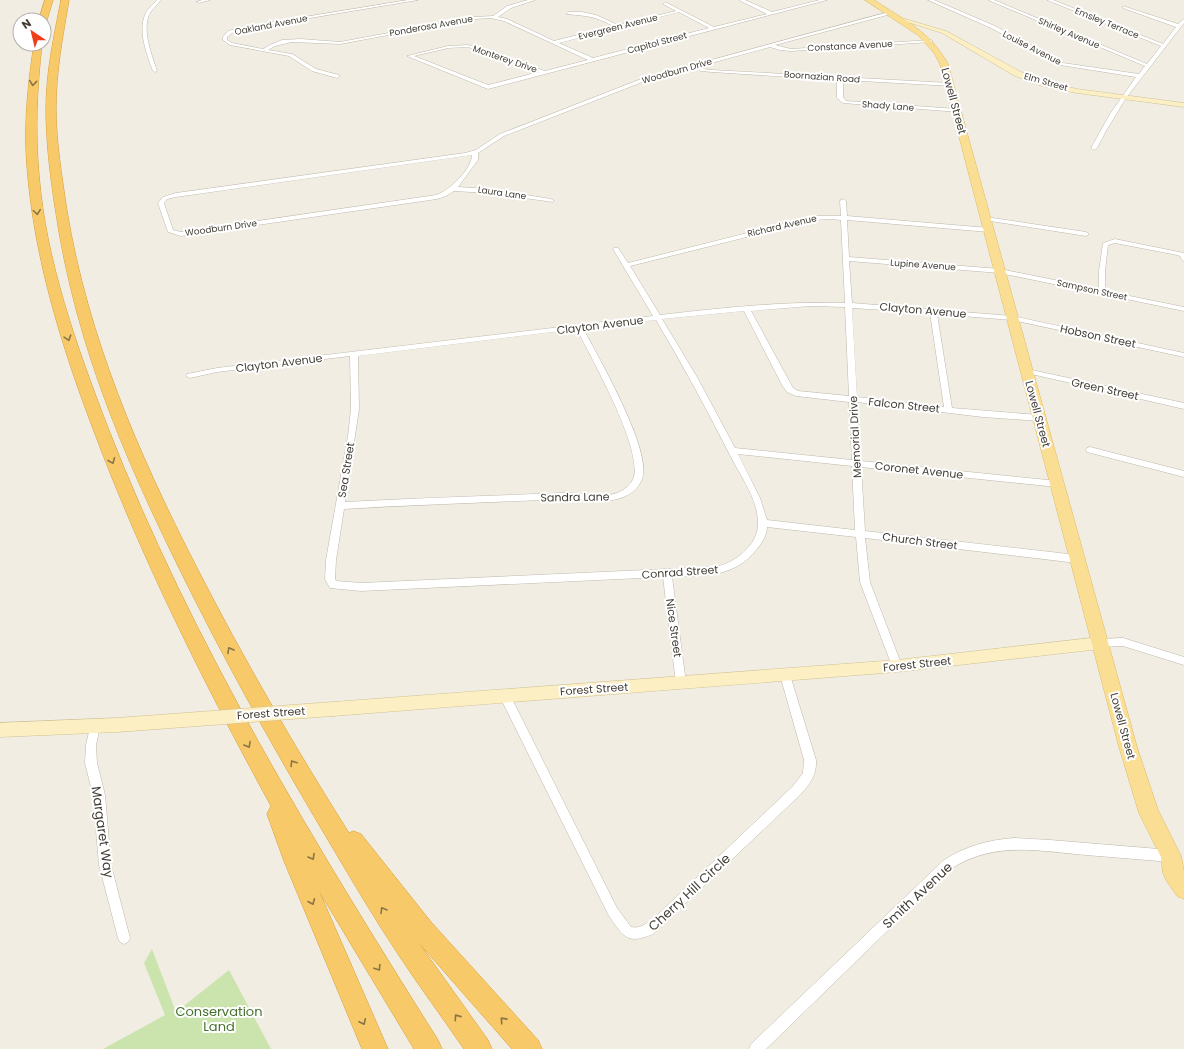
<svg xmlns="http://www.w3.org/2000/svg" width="1184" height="1049" font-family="Poppins,sans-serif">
	<rect width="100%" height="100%" fill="#f1ede3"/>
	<path fill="#cbe4ad" d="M152,949L176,1012L229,970L271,1049H103L165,1015L144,963Z"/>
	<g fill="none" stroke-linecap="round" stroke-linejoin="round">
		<g stroke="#bfb8aa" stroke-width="1">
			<path id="street" d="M157,0H161C157,5 152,9 149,15C142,32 152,55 157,71L155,72L153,71C147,55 138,32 145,15C147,9 153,5 157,0Z
				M202,0H210L199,3L197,2Z
				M408,0H418L244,29L232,33L227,37V40L232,43L263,49L272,44L282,40L301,39L340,42L475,17L493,16L507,6L528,0H535L511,8L498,17L507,19L554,41L613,26C595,16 587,16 566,14L568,12H582L596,15L618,25L676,11L663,4L665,2L714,27L767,14L739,0H745L772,12L820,0H827L488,89L407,56L448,46L468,45L545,71L588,60L504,21L491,18L475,19L340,44L292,42L275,46L268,50L292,54L316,69L339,75V77L337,78L312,71L289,56L230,45L223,40V37L228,31L243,27ZM679,12L709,28L593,58L559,43ZM468,47L539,72L488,85L414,56L448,48Z
				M928,0H934L995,26L1063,63L1139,74L1145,66L988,0H994L1147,64L1161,46L1047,0H1053L1163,44L1176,27L1123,8V6L1178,24L1184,19V23L1126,98L1106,131L1097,148L1094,150L1091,148L1110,114L1136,77L1060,65L991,28Z
				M889,12L891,14L775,45L791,49L931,40L933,41L931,42L791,51L780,50L770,47L700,66L704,69L712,70L950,83L952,84V86L843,80V97L846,101L957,109L959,110V112L843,103L837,98V80L712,72L701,71L695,67L645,81L504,136L478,153V160L458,187L489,189L551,199L554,201L553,202L489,193L454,191L446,196L437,199L181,236L168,232L158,203L163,197L176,193L465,153L476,150L500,134L641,79ZM472,155C472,169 449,191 436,195L181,232L173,230L164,203L167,199L176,197Z
				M843,199L846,201L847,216L989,228L992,230L989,232L847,220L849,257L1000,269L1099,289V271L1103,243L1115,239L1184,253V261L1182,260L1180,256L1177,255L1115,243L1108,245L1105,271V291L1184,307V311L1000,273L849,261L852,303L1012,316L1184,353V357L1012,320L937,314L952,408L1039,415L1043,418L1039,421L983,417L857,402L861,461L1057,481L1061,484L1057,487L861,467L865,531L1077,555L1080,556L1082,559L1080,562L1077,563L865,538L870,582L902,666L901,669L897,670L893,669L892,666L860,582L856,537L767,527C767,535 762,543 757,549C734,578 706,575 672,577L686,683L685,686L681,687L677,686L676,683L663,577L361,591L330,588L325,579L326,560L348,436L351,409L350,356L217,372L190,378L186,376L187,374L217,368L653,316L613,249L614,248H618L628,263L815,216H841L840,201ZM830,219L841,220L845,303C783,301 721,308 660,315L630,266L815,220ZM811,306L845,307L849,396L798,391L793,388L751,311ZM852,308L930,313L944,407L857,397ZM744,311L782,385L787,392L796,396L849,402L852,460L735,448L697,377L662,319ZM656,320C683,365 708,412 732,459C742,478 758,500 758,523C759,545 732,566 712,567L361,583L336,581L335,579L336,560L344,509C410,505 475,503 541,500C552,500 563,499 574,499C589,500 603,503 617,499C627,497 638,490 642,479C653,451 598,357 583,328ZM577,329C592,360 641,445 634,477C632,484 623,491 617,493C600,499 580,492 562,493C490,496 418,498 345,502L359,409L358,356ZM738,454L852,466L855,530L767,520L760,498Z
				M986,217L1086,232L1089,234L1086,236L984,220L983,219Z
				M1024,369H1027L1184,403V409L1027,373H1024Z
				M1090,447L1184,471V477L1087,452L1086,450L1087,448Z
				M1123,638L1184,657V665L1123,646L1100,647L1096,646L1095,643L1096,640L1100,639Z
				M785,671L789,672L790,675L816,760C817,774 810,784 801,794L653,934C627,945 624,937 609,916L501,699L500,696L501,693L505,691L509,693L617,908L631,927C639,929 646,924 652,920L793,786L803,773L804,760L780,675L781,672Z
				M95,721L99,723L100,726L96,745L97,763L105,795L111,865L130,938L128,942L124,944L120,942L118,938L99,865L93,795L85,763L86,745L91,723Z
				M1014,838L1050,840L1171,850L1175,852L1177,856L1175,860L1171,862C1143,860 1114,857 1086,855C1038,851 996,841 952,868L766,1049H749L751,1044L944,860C966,846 988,840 1014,838Z"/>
		</g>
		<g stroke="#cfc195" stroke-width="1">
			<path id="secondary" d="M895,16L946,31L1021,72L1047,82L1077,89L1184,103V107L1077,93L1042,86L1015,76L942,33L895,18Z
				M1100,637L1105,639L1107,643L1105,647L1100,649L897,672L333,716L328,714L325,709L328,704L333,702L897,660Z
				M117,718L123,720L125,725L123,730L117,732L0,737V723Z"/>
		</g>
		<g stroke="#ddbb65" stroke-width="1">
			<path id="primary" d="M865,0H874C904,20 930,31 948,64L1137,747L1158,810L1181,856L1184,871V899L1177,896L1166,880L1163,873L1161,857L1139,813L1119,747L940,64L934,53L919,36Z"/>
		</g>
		<g stroke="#d59e39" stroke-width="1">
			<path id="highway" d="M45,0H53L47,20L44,22V20H39Z
				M61,0H69C63,35 56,71 56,108C56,142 62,177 67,211C88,337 138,453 196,566C243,658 294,746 349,833L353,831L361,834L431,922L538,1040L542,1049H512L419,943L488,1040L492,1049H464C442,1017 419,986 398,954C374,918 353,882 331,845C284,766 238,685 196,602C131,473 76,352 55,207C50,174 46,141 46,109C46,72 54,36 61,0Z
				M34,44H42C37,88 35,131 39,175C46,262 77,347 108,428C193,645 314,843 438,1040L442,1049H414L319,891L388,1049H362L284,861L267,814L271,806C204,683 141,558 92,426C62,347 36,263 28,178C23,133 27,89 34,44Z"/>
		</g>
		<use href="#street" fill="#fff" fill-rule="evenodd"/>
		<use href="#secondary" fill="#fcefc3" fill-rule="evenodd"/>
		<use href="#primary" fill="#f9de94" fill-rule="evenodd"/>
		<use href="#highway" fill="#f7c968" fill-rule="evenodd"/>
		<g stroke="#cfc195" stroke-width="15" stroke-linecap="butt">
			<path id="secondary-bridge" d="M117,725L333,709"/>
		</g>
		<use href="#secondary-bridge" stroke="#fcefc3" stroke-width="14"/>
	</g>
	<defs><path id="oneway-chevron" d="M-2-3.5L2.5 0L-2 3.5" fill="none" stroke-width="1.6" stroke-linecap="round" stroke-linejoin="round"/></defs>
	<g stroke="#8a7549">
		<use href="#oneway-chevron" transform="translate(33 83) rotate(96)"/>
		<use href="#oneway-chevron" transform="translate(37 212) rotate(82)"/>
		<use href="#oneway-chevron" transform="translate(68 338) rotate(72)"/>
		<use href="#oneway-chevron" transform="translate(112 461) rotate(68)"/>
		<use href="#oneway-chevron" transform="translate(230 650) rotate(-119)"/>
		<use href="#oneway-chevron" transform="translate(248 745) rotate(61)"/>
		<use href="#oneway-chevron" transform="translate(293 763) rotate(-122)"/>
		<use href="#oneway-chevron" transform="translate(312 857) rotate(60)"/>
		<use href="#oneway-chevron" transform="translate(312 902) rotate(67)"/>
		<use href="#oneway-chevron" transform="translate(383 910) rotate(-121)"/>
		<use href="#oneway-chevron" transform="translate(378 968) rotate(58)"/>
		<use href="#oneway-chevron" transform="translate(457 1017) rotate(-125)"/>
		<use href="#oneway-chevron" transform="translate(503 1020) rotate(-132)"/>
		<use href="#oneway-chevron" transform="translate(363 1022) rotate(65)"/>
	</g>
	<g text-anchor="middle" stroke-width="4" stroke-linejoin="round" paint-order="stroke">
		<g font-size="9" fill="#423d34" stroke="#fff">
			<text transform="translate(1107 23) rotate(22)" y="3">Emsley Terrace</text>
			<text transform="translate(271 25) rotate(-11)" y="3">Oakland Avenue</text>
			<text transform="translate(431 26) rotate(-10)" y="3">Ponderosa Avenue</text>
			<text transform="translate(618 27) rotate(-14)" y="3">Evergreen Avenue</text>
			<text transform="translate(1069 33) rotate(23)" y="3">Shirley Avenue</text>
			<text transform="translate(657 43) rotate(-15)" y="3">Capitol Street</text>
			<text transform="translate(850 46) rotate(-3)" y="3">Constance Avenue</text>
			<text transform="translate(1032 48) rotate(27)" y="3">Louise Avenue</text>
			<text transform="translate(505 59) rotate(19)" y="3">Monterey Drive</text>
			<text transform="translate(677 71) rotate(-16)" y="3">Woodburn Drive</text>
			<text transform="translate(822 77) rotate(4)" y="3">Boornazian Road</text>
			<text transform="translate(1046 82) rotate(16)" y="3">Elm Street</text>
			<text transform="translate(888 106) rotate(4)" y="3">Shady Lane</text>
			<text transform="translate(502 193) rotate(8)" y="3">Laura Lane</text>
			<text transform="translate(782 226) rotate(-13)" y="3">Richard Avenue</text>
			<text transform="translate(221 228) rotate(-8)" y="3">Woodburn Drive</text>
			<text transform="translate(923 265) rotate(4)" y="3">Lupine Avenue</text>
			<text transform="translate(1092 290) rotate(12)" y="3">Sampson Street</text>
		</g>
		<g font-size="11" fill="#423d34" stroke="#fff">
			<text transform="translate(954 101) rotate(75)" y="4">Lowell Street</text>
			<text transform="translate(923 310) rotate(5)" y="4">Clayton Avenue</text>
			<text transform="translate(600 325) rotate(-7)" y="4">Clayton Avenue</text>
			<text transform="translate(1098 336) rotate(12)" y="4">Hobson Street</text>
			<text transform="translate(279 363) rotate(-7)" y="4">Clayton Avenue</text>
			<text transform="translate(1105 389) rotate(12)" y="4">Green Street</text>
			<text transform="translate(904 405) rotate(6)" y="4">Falcon Street</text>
			<text transform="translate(1038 414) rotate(75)" y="4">Lowell Street</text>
			<text transform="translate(855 437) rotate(-93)" y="4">Memorial Drive</text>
			<text transform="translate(346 470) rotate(-81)" y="4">Sea Street</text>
			<text transform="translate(919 470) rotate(6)" y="4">Coronet Avenue</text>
			<text transform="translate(575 497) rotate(-1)" y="4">Sandra Lane</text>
			<text transform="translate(920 541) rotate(7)" y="4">Church Street</text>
			<text transform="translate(680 572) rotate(-4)" y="4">Conrad Street</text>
			<text transform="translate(674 628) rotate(82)" y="4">Nice Street</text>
			<text transform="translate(917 664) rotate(-6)" y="4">Forest Street</text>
			<text transform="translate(594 689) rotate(-4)" y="4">Forest Street</text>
			<text transform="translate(271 713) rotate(-4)" y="4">Forest Street</text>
			<text transform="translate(1123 726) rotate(75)" y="4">Lowell Street</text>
		</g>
		<g font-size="13" fill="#423d34" stroke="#fff">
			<text transform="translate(103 832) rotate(82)" y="5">Margaret Way</text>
			<text transform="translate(689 892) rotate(-43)" y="5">Cherry Hill Circle</text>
			<text transform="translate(917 895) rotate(-43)" y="5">Smith Avenue</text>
		</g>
		<g font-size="13" fill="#44712b" stroke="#fff">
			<text x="219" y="1016">Conservation<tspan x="219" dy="15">Land</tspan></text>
		</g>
	</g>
	<g transform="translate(32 32) rotate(325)"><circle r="19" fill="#ffffff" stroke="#b3b1ae"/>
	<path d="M0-3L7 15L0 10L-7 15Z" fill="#f03e1b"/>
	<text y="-6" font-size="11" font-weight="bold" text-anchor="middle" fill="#423d34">N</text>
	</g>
</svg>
